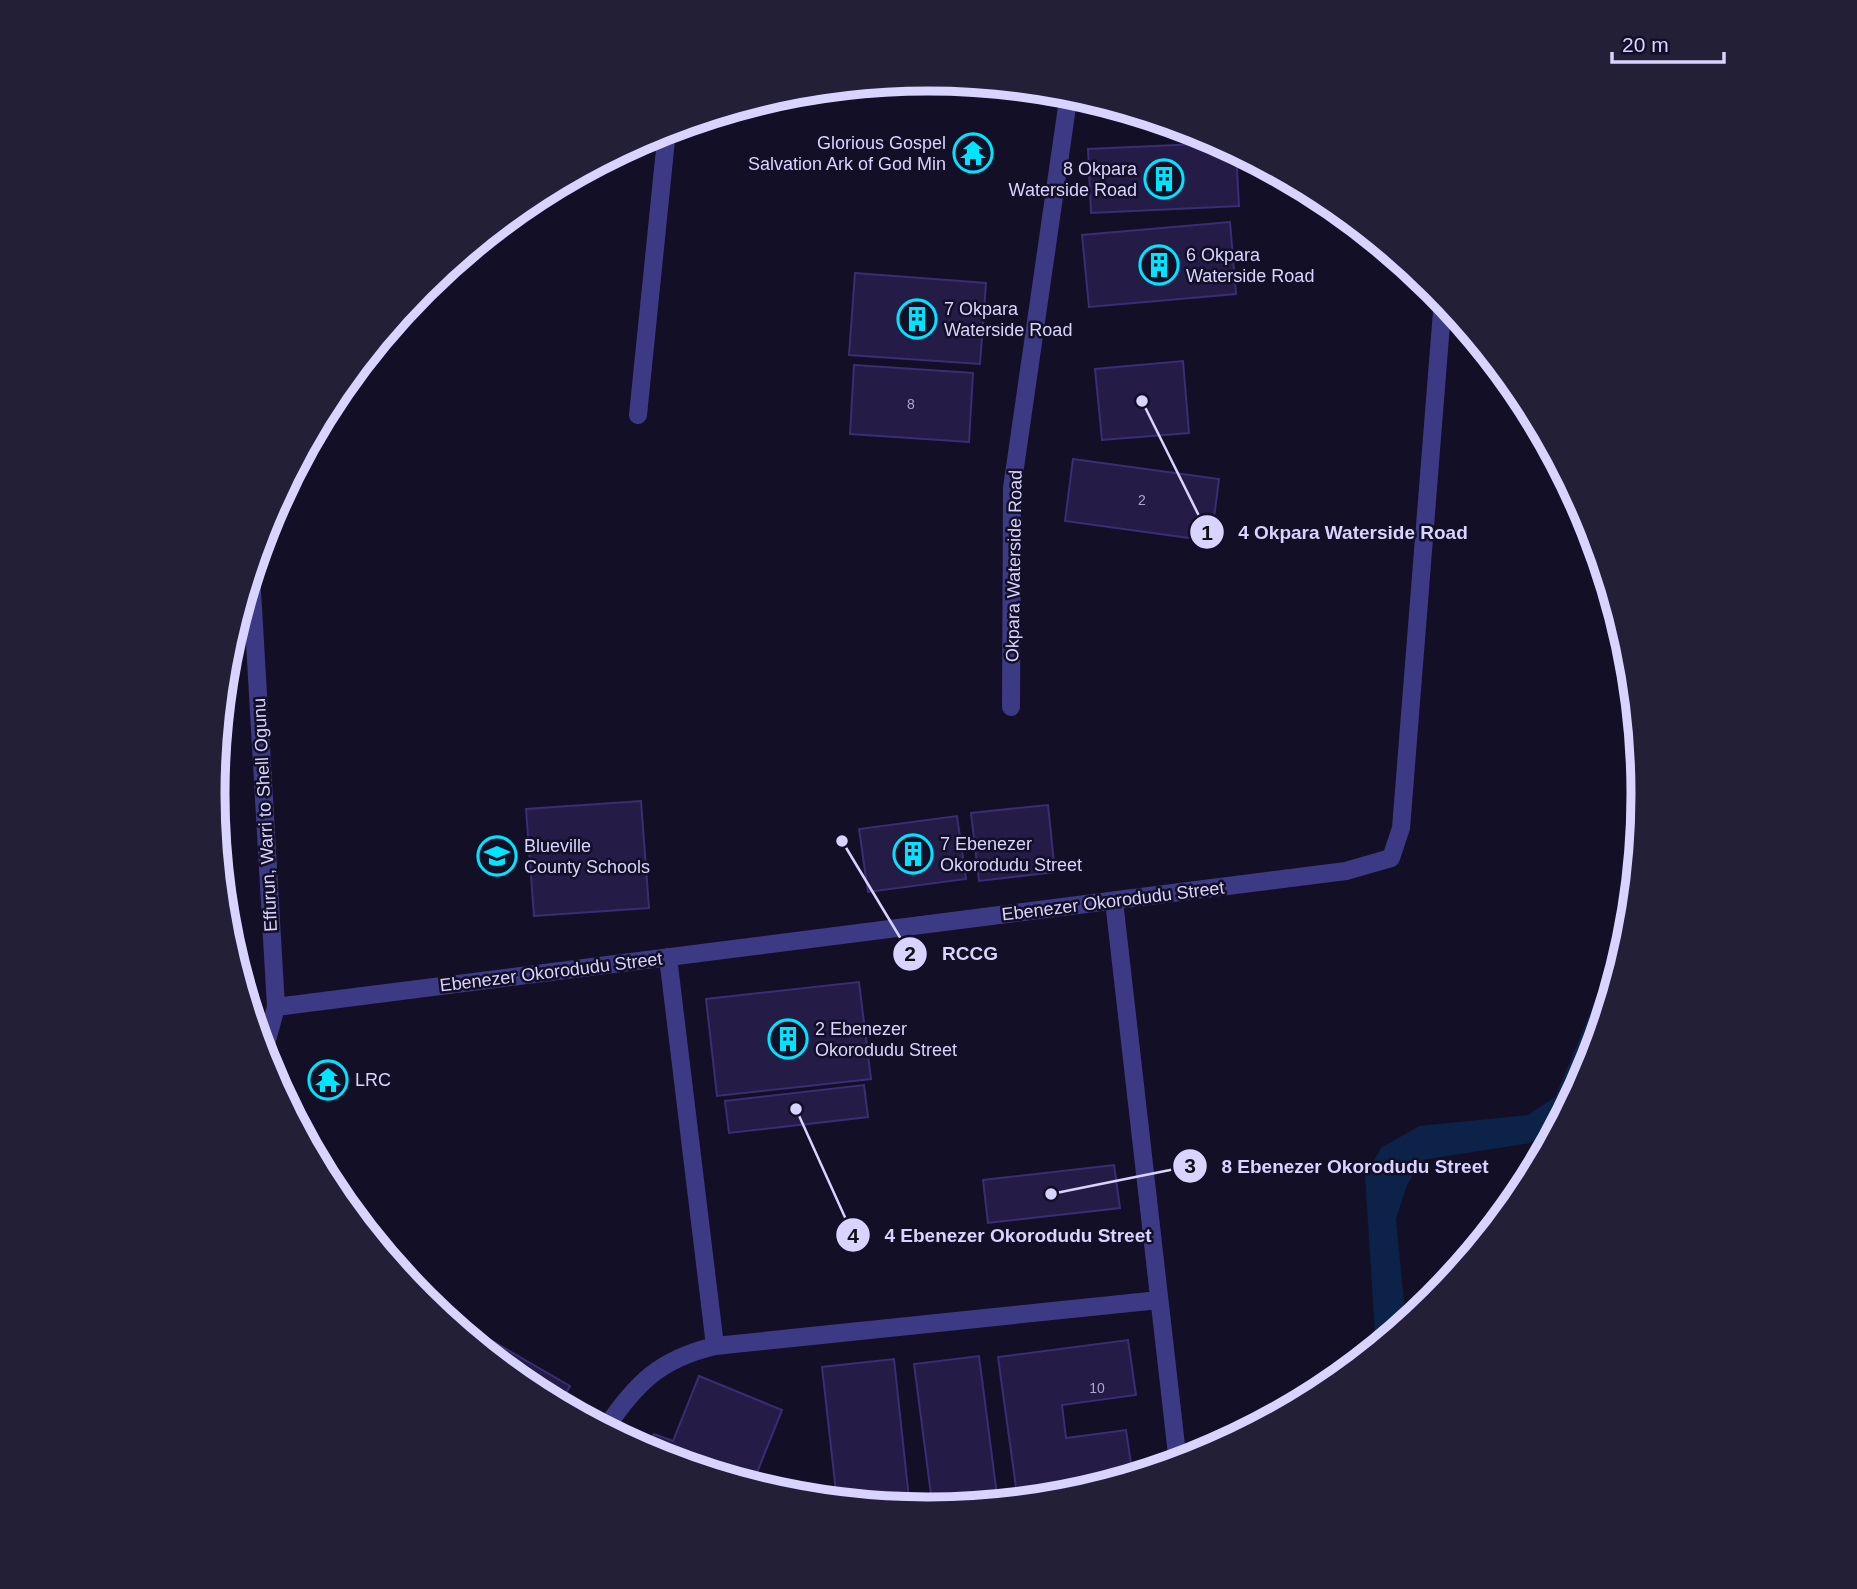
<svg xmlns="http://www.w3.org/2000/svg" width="1857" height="1589" font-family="Arial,sans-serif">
	<rect width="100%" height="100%" fill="#130f26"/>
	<path fill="#0c2248" d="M1637,873L1630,935L1590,1069L1566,1113L1530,1143L1422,1160L1407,1185L1396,1219L1406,1324L1376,1349L1365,1176L1381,1148L1419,1126L1528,1115L1555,1097L1604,980Z"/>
	<path fill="#241b47" stroke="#3b2d73" stroke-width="2" d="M1221,143L1236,151L1239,206L1091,213L1088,149Z
		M1230,222L1236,294L1089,307L1082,235Z
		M855,273L986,283L980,364L849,355Z
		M1183,361L1189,433L1102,440L1095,369Z
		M854,365L973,373L969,442L850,434Z
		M1073,459L1219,479L1211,541L1065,521Z
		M214,781L222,782L217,833L213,794Z
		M641,801L649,908L534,916L526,809Z
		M1048,805L1055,872L979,881L971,813Z
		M957,816L966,879L868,892L859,829Z
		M859,982L871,1079L717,1096L706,999Z
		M864,1085L868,1117L729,1133L725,1101Z
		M1114,1165L1120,1208L988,1223L983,1180Z
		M425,1302L570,1386L559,1405L531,1389Z
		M1128,1340L1136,1395L1062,1405L1066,1438L1126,1430L1133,1477L1113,1483L1017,1495L998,1357Z
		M979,1356L998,1503L933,1510L914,1364Z
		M894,1359L910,1508L837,1501L822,1367Z
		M699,1376L782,1410L752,1485L647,1452L654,1434L673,1441Z"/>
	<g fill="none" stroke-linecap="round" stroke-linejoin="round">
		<path stroke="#3d3a85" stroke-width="18" d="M638,415L667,130
			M251,573L276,1007L263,1055
			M1011,707L1012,488L1069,93
			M1114,901L1178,1463
			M668,957L715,1346
			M276,1007L1346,871L1391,858L1401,828L1443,299
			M605,1429C636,1383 660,1359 715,1346L1159,1300"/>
	</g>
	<defs>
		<g id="temple-ring" transform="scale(2.0125)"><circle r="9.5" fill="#130f26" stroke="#00e5ff" stroke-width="1.5"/><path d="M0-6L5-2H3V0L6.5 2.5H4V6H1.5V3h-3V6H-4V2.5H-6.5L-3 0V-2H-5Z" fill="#00e5ff"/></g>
		<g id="building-ring" transform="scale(2.0125)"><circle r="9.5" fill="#130f26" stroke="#00e5ff" stroke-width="1.5"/><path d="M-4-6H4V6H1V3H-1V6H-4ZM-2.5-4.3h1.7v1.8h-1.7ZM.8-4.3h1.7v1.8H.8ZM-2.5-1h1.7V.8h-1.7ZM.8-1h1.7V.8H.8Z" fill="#00e5ff"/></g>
		<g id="school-ring" transform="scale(2.0125)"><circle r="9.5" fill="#130f26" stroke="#00e5ff" stroke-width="1.5"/><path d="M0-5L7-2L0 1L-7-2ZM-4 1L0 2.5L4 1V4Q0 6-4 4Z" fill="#00e5ff"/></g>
	</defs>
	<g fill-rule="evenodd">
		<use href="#temple-ring" x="973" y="153"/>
		<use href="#building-ring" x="1164" y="179"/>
		<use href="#building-ring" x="1159" y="265"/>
		<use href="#building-ring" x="917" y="319"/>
		<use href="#building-ring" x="913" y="854"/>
		<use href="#school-ring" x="497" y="856"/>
		<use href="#building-ring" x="788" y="1039"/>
		<use href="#temple-ring" x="328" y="1080"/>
	</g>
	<g text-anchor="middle" stroke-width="5" stroke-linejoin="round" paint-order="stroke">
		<g font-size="14" fill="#aca6d1">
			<text x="911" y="409">8</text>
			<text x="1142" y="505">2</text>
			<text x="1097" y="1393">10</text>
		</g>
		<g font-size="18" fill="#d9d4ff" stroke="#130f26" text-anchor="start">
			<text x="946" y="149" text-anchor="end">Glorious Gospel<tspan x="946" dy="21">Salvation Ark of God Min</tspan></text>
			<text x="1137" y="175" text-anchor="end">8 Okpara<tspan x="1137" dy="21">Waterside Road</tspan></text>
			<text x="1186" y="261">6 Okpara<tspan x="1186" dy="21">Waterside Road</tspan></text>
			<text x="944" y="315">7 Okpara<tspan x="944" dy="21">Waterside Road</tspan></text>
			<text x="940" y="850">7 Ebenezer<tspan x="940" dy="21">Okorodudu Street</tspan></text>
			<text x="524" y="852">Blueville<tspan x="524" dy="21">County Schools</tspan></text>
			<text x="815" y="1035">2 Ebenezer<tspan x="815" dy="21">Okorodudu Street</tspan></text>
			<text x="355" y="1086">LRC</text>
		</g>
		<g font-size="18" fill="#d9d4ff" stroke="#130f26">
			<text transform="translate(1014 566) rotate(-89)" y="6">Okpara Waterside Road</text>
			<text transform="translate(265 815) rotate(-93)" y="6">Effurun, Warri to Shell Ogunu</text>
			<text transform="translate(1113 901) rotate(-7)" y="6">Ebenezer Okorodudu Street</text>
			<text transform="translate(551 972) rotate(-7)" y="6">Ebenezer Okorodudu Street</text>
		</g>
	</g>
	<path d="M0 0H1857V1589H0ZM225 794a703 703 0 1 1 1406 0a703 703 0 1 1-1406 0Z" fill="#231f37" fill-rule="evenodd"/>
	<path fill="none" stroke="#d9d4ff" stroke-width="9" d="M225 794a703 703 0 1 1 1406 0a703 703 0 1 1-1406 0Z"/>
	<path fill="none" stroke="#d9d4ff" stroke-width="2.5" d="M1142 401L1207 532M842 841L910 954M1051 1194L1190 1166M796 1109L853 1235"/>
	<g fill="#d9d4ff" stroke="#130f26" stroke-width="2.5">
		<circle cx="1142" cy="401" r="7"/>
		<circle cx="842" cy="841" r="7"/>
		<circle cx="1051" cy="1194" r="7"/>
		<circle cx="796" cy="1109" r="7"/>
		<circle cx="1207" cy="532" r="18"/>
		<circle cx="910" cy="954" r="18"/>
		<circle cx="1190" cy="1166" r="18"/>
		<circle cx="853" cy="1235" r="18"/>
	</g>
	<g font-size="21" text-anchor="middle" font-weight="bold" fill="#111">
		<text x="1207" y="540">1</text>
		<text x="910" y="961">2</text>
		<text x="1190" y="1173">3</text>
		<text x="853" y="1243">4</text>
	</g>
	<g font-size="19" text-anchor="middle" font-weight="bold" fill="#d9d4ff" stroke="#130f26" stroke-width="5" stroke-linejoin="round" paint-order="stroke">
		<text x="1353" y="539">4 Okpara Waterside Road</text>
		<text x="970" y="960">RCCG</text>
		<text x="1355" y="1173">8 Ebenezer Okorodudu Street</text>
		<text x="1018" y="1242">4 Ebenezer Okorodudu Street</text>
	</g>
	<path d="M1612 52v10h112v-10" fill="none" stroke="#d9d4ff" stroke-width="3.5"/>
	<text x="1622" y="52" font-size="21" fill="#d9d4ff" stroke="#130f26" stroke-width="5" paint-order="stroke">20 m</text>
</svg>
